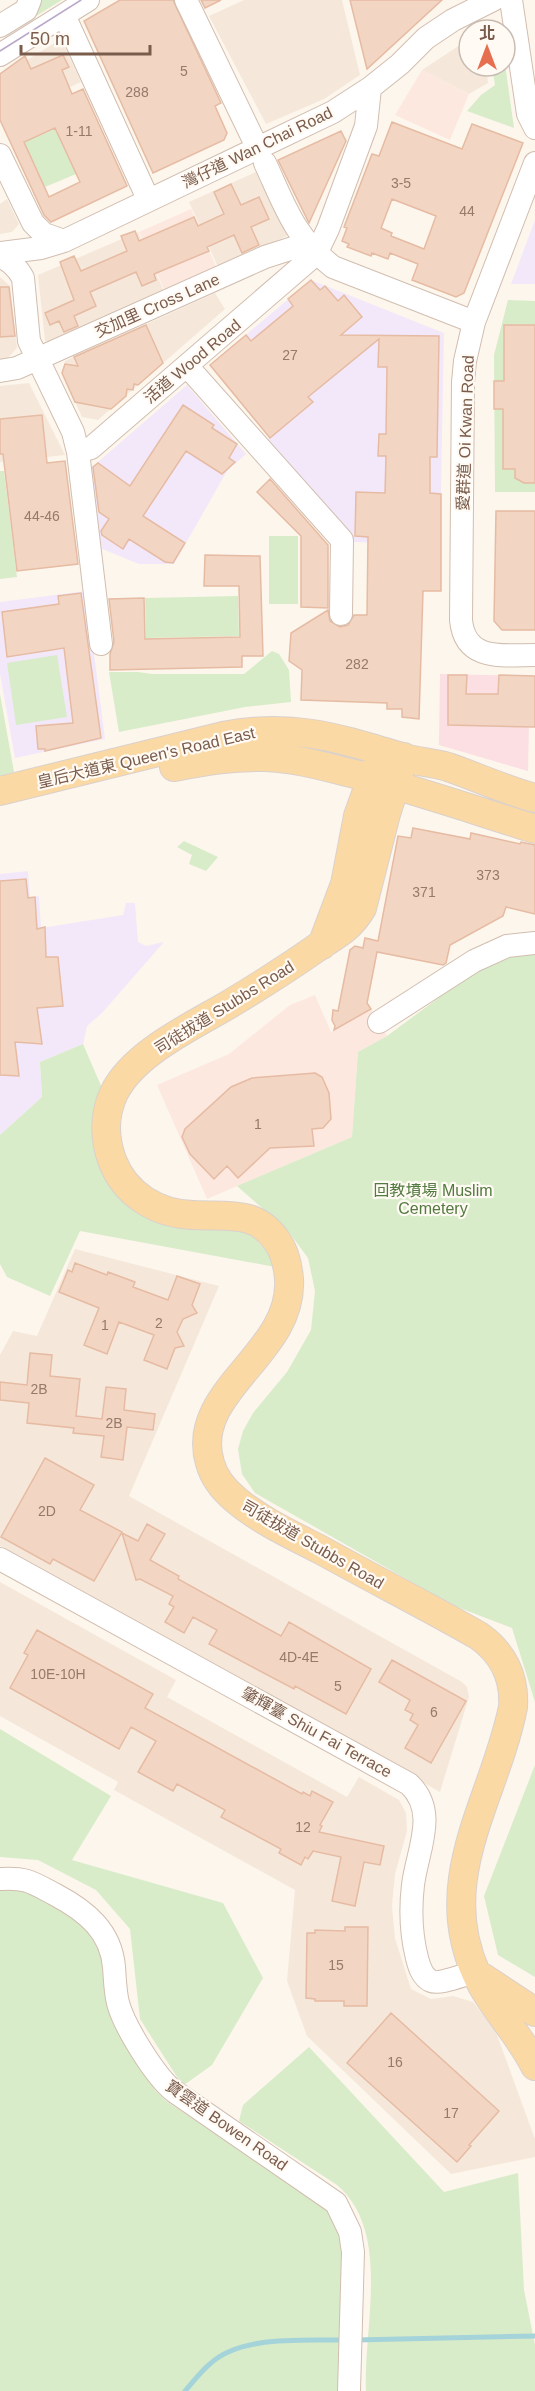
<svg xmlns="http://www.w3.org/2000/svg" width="535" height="2391" font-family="Arial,'Noto Sans TC',sans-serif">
	<rect width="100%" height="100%" fill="#fdf6ec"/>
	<path fill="#f5e8da" d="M244,0H342L360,75L324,99L266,124L209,16Z
		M61,39L81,82L18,111L1,73L25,56L27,60Z
		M469,39V66H486L488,83L469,94L422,70Z
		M258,171L289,235L218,267L189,202Z
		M7,199L19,224L12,232L0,234V204Z
		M138,232L165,294L52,342L45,341L38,275Z
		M0,277L10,286L17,348L5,361H0Z
		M215,293L225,309L98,420L82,417L62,373L65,361Z
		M29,383L65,455L0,462V386Z
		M75,1249L219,1286L129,1496L462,1682L467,1687L469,1697L440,1792L0,1546V1355L13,1331L37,1336Z
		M0,1582L176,1680L167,1697L347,1797L359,1777L399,1800L406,1813L407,1831L395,1874L392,1906L395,1938L411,1989L431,1999L453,1996L473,2002L496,2032L535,2139V2157L451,2174L307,2036L287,1981L295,1890L114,1790L118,1782L0,1716Z"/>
	<path fill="#fde8e0" d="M422,70L469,94L450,140L395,115Z
		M191,209L218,271L166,294L139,232Z
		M315,995L331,1032L371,1009L387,1036L358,1052L352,1137L207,1199L157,1085L229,1054L290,1005Z"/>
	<path fill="#f3e8fa" d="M535,220V284H511Z
		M311,280L444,333L440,543L351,542L266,441L270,437L210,365Z
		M187,385L246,454L227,471L174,564H139L100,548L91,468Z
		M86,591L105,739L15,758L0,674V602Z
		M28,871L30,897L39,896L41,928L123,915L126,903H135L138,942L146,946L164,942L102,1013L87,1026L83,1044L40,1062L42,1097L0,1135V874Z"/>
	<path fill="#fbdfe3" d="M440,674L530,676L528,771L439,745Z"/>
	<path fill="#d8ecc9" d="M38,0H62L36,16Z
		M505,64L514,128L467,111L481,95L495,85L492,66H505Z
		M56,129L76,174L45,187L24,142Z
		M508,300L535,301V492H495L494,355Z
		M0,471H4L17,577L0,579Z
		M269,536H298V604H269Z
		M238,596L239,636L146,638L145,598Z
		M272,651L279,654L289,670L291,702L245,707L119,732L109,672H138L152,674H244Z
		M57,655L67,717L16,725L7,663Z
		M0,694L14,772L0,776Z
		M184,841L218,857L206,871L189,864L192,855L177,847Z
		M535,947V1702L512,1628L452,1605L255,1493L242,1474L238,1449L243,1431L253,1413L287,1372L311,1330L315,1291L308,1258L288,1231L237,1186L352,1137L358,1052L387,1036L475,971L508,953Z
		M83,1044L102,1088L110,1177L254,1237L270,1256L275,1267L80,1231L50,1296L7,1277L0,1264V1135L42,1097L40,1062Z
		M0,1729L111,1796L72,1860L223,1903L263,1978L212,2065L184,2085L177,2077L140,2019L130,1929L96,1890L38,1860L0,1857Z
		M535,1765V1977L498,1955L484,1896Z
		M0,1878L30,1882L104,1936L113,2024L155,2090L166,2101L328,2209L339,2235L342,2254L339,2391H0Z
		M309,2047L444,2192L518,2173L524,2290L535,2345V2391H366C363,2327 392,2232 337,2185L239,2121L243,2105Z"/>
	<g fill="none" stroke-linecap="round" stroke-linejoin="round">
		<path stroke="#a5d3da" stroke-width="5" d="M356,2340L535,2336
			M185,2391C193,2382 201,2371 211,2363C242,2335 304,2341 344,2340"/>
	</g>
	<path fill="#f3d5c3" stroke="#e6bba3" stroke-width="1.5" fill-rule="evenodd" d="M120,0H173L221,103L215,106L227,133L224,140L153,173L84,21Z
		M201,0H221L205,8Z
		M350,0H442L367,69Z
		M63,55L69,67L62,70L72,94L83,89L127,186L51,222L44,215L0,120V74L25,56L31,69ZM55,128L80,182L49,197L24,142Z
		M392,122L462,149L472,124L523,143L464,293L456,297L412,280L418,264L390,253L388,259L372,253L371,256L347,247L349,244L342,241L347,228L344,227L372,154L379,156ZM392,199L436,216L424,249L391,236L392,233L381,228Z
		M341,131L346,141L309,223L278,160Z
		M231,184L241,205L259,197L269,219L251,227L259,245L242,253L234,235L207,247L209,251L154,274L156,280L142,286L136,272L90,292L96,306L74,316L78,326L64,332L59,321L50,325L45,313L74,300L60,262L74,256L81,271L127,251L121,236L135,231L139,241L194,217L198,226L224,214L214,192Z
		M311,280L320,290L325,286L338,301L344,295L362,317L341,335L439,336L437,457H430V493L441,494V591H423L419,719L402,717V709H387V703L301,700L302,670L289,661L291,633L328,610L330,621L340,627L348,625L354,615H367L368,537L355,536L356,492L385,493L386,456H378L379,434H386L387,367H378L379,339L308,397L313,402L270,438L210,365L246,335L251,341L293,306L288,299Z
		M0,287H9L15,336L0,337Z
		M146,325L163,363L138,385L134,384L133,390L127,389L126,396L111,409L75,402L62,373L65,364L78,366L74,357Z
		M504,325H535V483H524L515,478V469H503V409H494V381H504Z
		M183,405L214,425L212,428L237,444L229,458L235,462L222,474L186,451L143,516L185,543L173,563L165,562L129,539L123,549L102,535L101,531L109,519L99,512L93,467L98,463L130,486Z
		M42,415L47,463L65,461L78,564L17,571L3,454H0V419Z
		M270,479L328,545V608L301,607V536L257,492Z
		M496,511H535V630H502L494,621Z
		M205,555L260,556L263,656H242V667L110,670V654L114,642L109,599L144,598L145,639L240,637L239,586H204Z
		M81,593L101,738L45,751V749H38L36,726L73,723L64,648L7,657L2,612L59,604L58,596Z
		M448,675H467L466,694H498L499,675L535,676V727L448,725Z
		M413,828L470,839L471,833L520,844L521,842L535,845V914L506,907L503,916L450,945L446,963L443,965L377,952L367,1003L371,1009L334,1030L335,1026L332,1020L333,1010L338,1011L350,950L355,946L363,948L365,938L378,941L398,836L411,838Z
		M26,879L28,898L35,897L37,929L45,927L46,957H58L63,1006L37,1008L42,1044L15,1042L19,1076L0,1075V881Z
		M315,1073L322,1077L329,1093L331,1119L323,1128L312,1129L314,1146L270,1148L238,1178L227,1166L214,1179L190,1154L182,1137L185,1129L231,1087L252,1078Z
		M75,1263L107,1275L108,1272L135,1282L133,1287L168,1300L177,1276L200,1284L192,1305L197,1313L183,1319L177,1332L184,1346L175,1348L167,1369L144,1360L154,1335L119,1322L107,1354L84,1345L99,1308L59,1292L68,1270L72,1272Z
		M30,1353L52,1355L50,1376L80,1379L76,1416L102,1419L106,1387L126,1389L124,1410L155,1414L153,1430L127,1427L123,1460L101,1457L104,1436L73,1433L74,1428L27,1423L29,1403L0,1400V1382L27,1385Z
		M45,1458L94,1485L80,1510L122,1532L94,1581L53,1559L50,1564L1,1537Z
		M147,1524L165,1534L150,1560L179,1576L178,1579L281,1636L289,1622L371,1669L346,1714L295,1686L294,1689L209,1644L217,1630L193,1617L184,1633L165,1622L174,1607L169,1604L173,1596L140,1579L136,1580L122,1533L138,1541Z
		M37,1630L153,1694L145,1708L302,1794L303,1792L310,1796L312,1791L333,1802L320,1825L322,1826L319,1832L384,1846L380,1865L364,1862L355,1906L332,1901L341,1857L313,1851L308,1859L305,1857L301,1865L279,1853L281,1849L221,1817L225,1810L177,1784L173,1791L138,1772L156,1741L131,1727L119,1749L10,1688L28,1655L24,1653Z
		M392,1660L466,1701L431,1763L405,1748L418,1725L410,1720L413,1714L405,1710L410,1700L379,1682Z
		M345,1927H368L367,2006H344V2001H315V1999L306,1998L307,1933H315V1930L345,1931Z
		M391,2013L499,2111L469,2145L471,2146L457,2162L347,2063Z"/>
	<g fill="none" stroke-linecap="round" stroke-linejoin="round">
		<g stroke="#d1beb0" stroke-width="24">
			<path id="minor" d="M186,0L258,149
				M511,0L528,114L535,128
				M64,15L148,199
				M0,26L26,10L30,0
				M0,55L88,0
				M0,155L33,223L44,234L64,241
				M265,163C285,206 294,237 333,267L474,322
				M535,163L474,322L465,361L463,382L461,620C465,662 503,655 535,655
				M0,253L41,248L64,241L333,112L370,88L400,64L426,38L453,20L493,0
				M0,256C11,262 17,267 23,278L29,341L73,432L78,452L101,644
				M187,366L342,540L341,614
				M0,371L17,368L265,257L293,248L316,254
				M78,452L91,448L316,254L328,229L366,126L370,88
				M379,1022L474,961L507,946L535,943
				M0,1559L409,1784C439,1812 417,1851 413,1885C410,1910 411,1934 417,1958C419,1966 422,1977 431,1981C440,1985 465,1974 475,1972
				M0,1879C27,1877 33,1883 56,1895C86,1911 111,1931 114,1967C115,1979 115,1991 118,2003C124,2026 156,2078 175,2092L336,2203L350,2232L353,2252L349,2391"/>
		</g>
		<g stroke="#dad1cd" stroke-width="30">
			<path id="major" d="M404,757L386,814L362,908C349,930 335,935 315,949C288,968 261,985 233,1002C195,1025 134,1052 114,1093C104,1114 104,1138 112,1160C125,1195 158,1214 193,1215C227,1217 255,1209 277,1241C285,1252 288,1266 289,1279C294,1354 188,1391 210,1463C214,1478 224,1490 236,1500C261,1521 292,1535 321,1550C373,1579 427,1606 479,1636C503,1653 515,1677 513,1707C495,1798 433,1878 476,1973C491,2007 519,2033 535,2066
				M174,767C205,761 234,756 265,757C294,758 323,766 351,773C413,789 474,810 535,829
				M0,791L223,736C294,722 341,739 408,759C421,762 435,763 448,767C477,777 505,790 535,798
				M322,945L345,884L358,816L378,760
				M482,1977L535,2012"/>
		</g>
		<use href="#minor" stroke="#fff" stroke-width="22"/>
		<use href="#major" stroke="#fbd9a5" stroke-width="28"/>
		<path stroke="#b9a8c9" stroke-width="1.5" d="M0,51L81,0"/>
	</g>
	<g text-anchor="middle" stroke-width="4.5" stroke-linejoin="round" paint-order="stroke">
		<g font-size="14" fill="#987a6a">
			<text x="184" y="76">5</text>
			<text x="137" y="97">288</text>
			<text x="79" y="136">1-11</text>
			<text x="401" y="188">3-5</text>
			<text x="467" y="216">44</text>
			<text x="290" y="360">27</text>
			<text x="42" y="521">44-46</text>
			<text x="357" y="669">282</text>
			<text x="488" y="880">373</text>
			<text x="424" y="897">371</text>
			<text x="258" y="1129">1</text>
			<text x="159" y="1328">2</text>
			<text x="105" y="1330">1</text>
			<text x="39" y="1394">2B</text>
			<text x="114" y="1428">2B</text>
			<text x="47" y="1516">2D</text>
			<text x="299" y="1662">4D-4E</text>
			<text x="58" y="1679">10E-10H</text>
			<text x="338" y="1691">5</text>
			<text x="434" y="1717">6</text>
			<text x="303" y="1832">12</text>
			<text x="336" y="1970">15</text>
			<text x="395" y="2067">16</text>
			<text x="451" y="2118">17</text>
		</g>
		<g font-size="16" fill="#7a5c4d" stroke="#fffaf3">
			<text transform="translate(257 147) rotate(-26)" y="6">灣仔道 Wan Chai Road</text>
			<text transform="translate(157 305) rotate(-24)" y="6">交加里 Cross Lane</text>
			<text transform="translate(192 361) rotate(-40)" y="6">活道 Wood Road</text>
			<text transform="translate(465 433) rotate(-88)" y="6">愛群道 Oi Kwan Road</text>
			<text transform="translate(146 757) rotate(-13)" y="6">皇后大道東 Queen's Road East</text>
			<text transform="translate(224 1007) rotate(-32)" y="6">司徒拔道 Stubbs Road</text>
			<text transform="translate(313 1544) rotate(30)" y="6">司徒拔道 Stubbs Road</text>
			<text transform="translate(317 1732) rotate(29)" y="6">肇輝臺 Shiu Fai Terrace</text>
			<text transform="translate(227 2125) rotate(35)" y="6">寶雲道 Bowen Road</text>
		</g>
		<g font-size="16" fill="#537a41" stroke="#fffaf3">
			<text x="433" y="1196">回教墳場 Muslim<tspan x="433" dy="18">Cemetery</tspan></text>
		</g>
	</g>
	<g transform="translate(487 48)"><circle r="28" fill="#fffaf3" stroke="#cabbb1" stroke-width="1.5"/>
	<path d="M0-4.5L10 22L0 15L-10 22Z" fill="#e76f51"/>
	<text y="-9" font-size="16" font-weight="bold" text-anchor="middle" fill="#7a5c4d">北</text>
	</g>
	<path d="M21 45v9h129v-9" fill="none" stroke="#7a5c4d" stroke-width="3"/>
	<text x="30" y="45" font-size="18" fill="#7a5c4d" stroke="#fffaf3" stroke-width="4.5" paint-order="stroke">50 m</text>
</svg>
